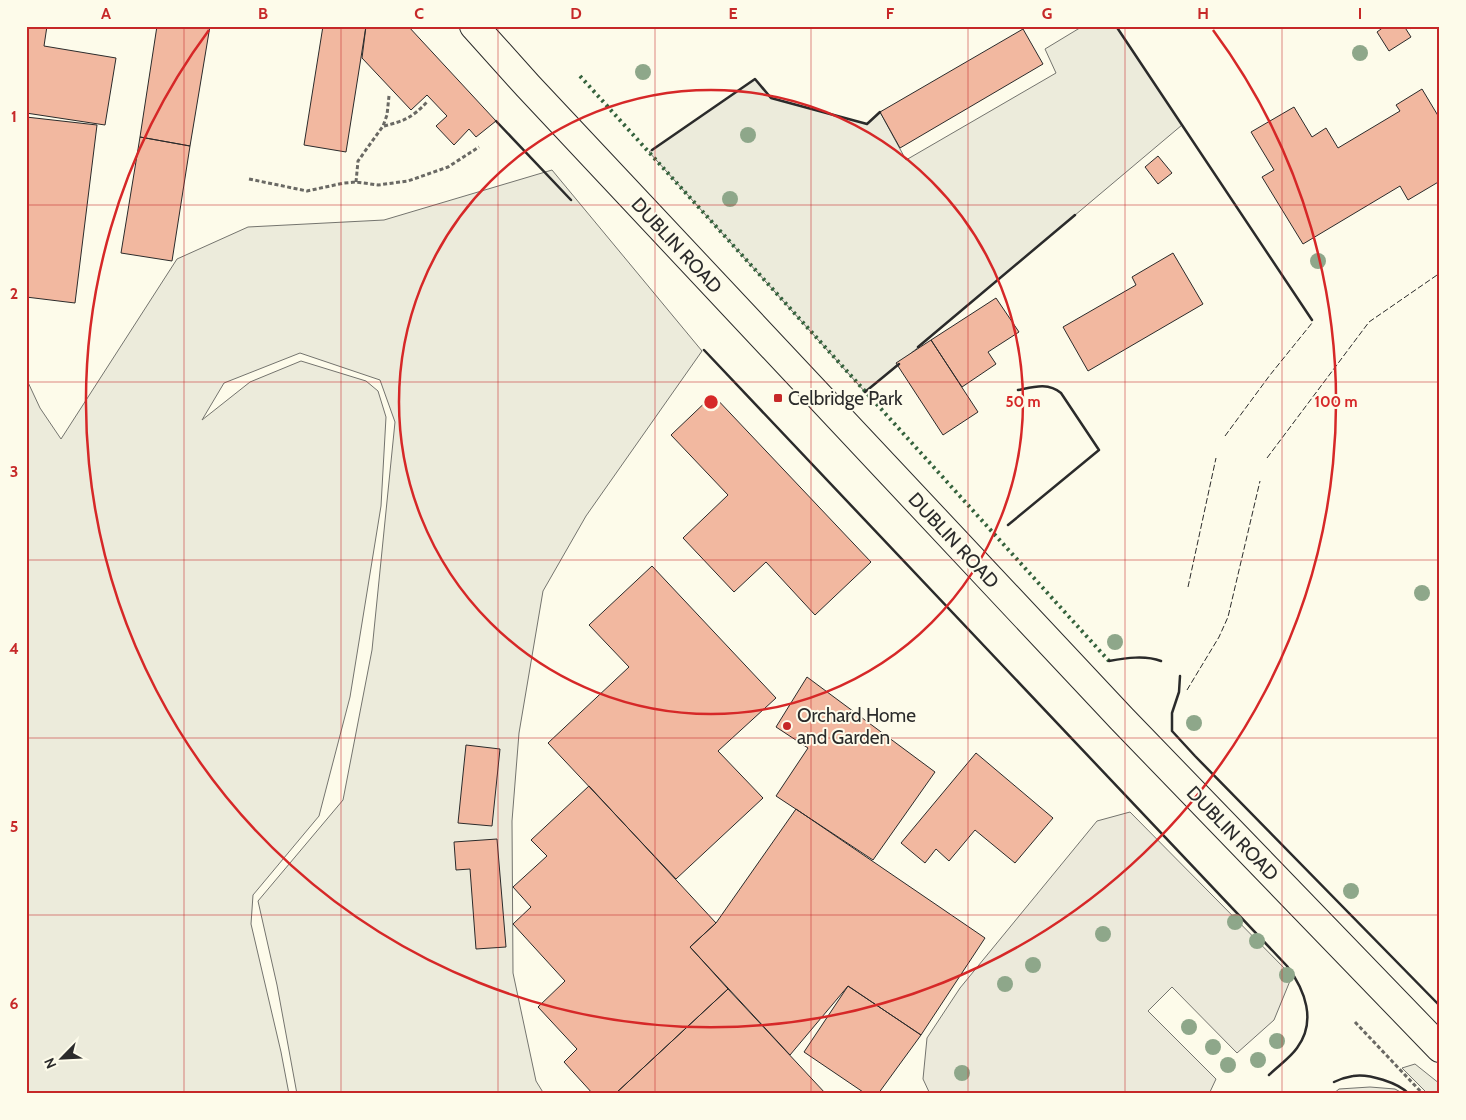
<svg xmlns="http://www.w3.org/2000/svg" width="1466" height="1120" font-family="Cabin,sans-serif">
	<rect width="100%" height="100%" fill="#fdfbea"/>
	<path fill="#ecebdb" stroke="#74746e" d="M1083,26H1116L1182,125L865,392L649,152L755,79L771,98L867,124L880,112L906,160L1056,73L1045,49Z
		M552,170L702,351L586,516L543,591L519,733L512,821L513,973L536,1081L544,1094H297L277,985L258,901L343,800L372,650L395,422L380,380L300,353L224,383L202,420L250,382L301,361L366,381L378,391L386,417L381,506L350,697L319,816L253,895L251,924L281,1052L289,1094H26V378L40,408L61,439L177,259L248,227L384,220Z
		M1415,1064L1440,1084V1094H1428L1402,1068Z"/>
	<path fill="#eceadb" stroke="#74746e" d="M1130,812L1292,976L1274,1020L1237,1053L1172,987L1148,1011L1216,1079L1209,1094H930L923,1079L927,1038L960,988L1097,821Z
		M1370,1087L1395,1089L1404,1094H1333L1339,1089Z"/>
	<path fill="#f2b8a0" stroke="#2b2b2b" d="M26,26H47L44,46L116,58L105,125L26,113Z
		M157,26H210L190,146L140,137Z
		M323,26H366L346,152L304,145Z
		M366,26H408L496,121L476,137L469,129L454,145L436,126L447,116L427,95L411,110L362,58Z
		M1385,26H1404L1411,37L1389,51L1377,32Z
		M1023,29L1043,64L900,148L880,112Z
		M1422,89L1440,119V181L1408,200L1400,186L1303,244L1262,177L1274,170L1251,132L1294,107L1312,137L1326,128L1338,148L1400,111L1396,105Z
		M26,117L97,125L75,303L26,297Z
		M140,137L190,146L172,261L121,253Z
		M1158,156L1172,173L1158,184L1145,167Z
		M1173,253L1203,304L1088,371L1063,327L1136,285L1132,277Z
		M996,298L1019,332L988,352L996,364L962,387L931,340Z
		M931,340L978,412L943,435L896,363Z
		M713,395L871,562L815,615L766,562L734,592L683,538L728,495L671,435Z
		M652,566L776,698L718,751L763,798L676,879L548,743L629,667L589,625Z
		M807,677L935,772L873,860L776,796L808,748L776,727Z
		M466,745L500,749L492,826L458,823Z
		M976,753L1053,818L1015,863L975,830L949,861L936,849L925,863L901,843Z
		M589,786L716,923L690,947L728,989L615,1094H593L564,1062L577,1049L538,1007L565,981L513,924L531,907L513,887L547,856L531,840Z
		M796,809L985,938L921,1035L848,986L790,1055L690,947L716,923Z
		M497,839L506,947L476,949L470,869L456,870L454,842Z
		M848,986L921,1035L878,1094H866L804,1052Z
		M728,989L826,1094H615Z"/>
	<g fill="none" stroke-linecap="round" stroke-linejoin="round">
		<g stroke="#2b2b2b" stroke-width="30">
			<path id="secondary" d="M474,26L528,86L1122,719L1440,1048"/>
		</g>
		<path stroke="#6a6964" stroke-width="3" stroke-dasharray="4 2.5" stroke-linecap="butt" d="M384,126C404,121 412,118 427,102
			M249,179L307,191L344,183L356,182L378,185L408,181L448,167L479,147
			M356,182L358,161L383,126L387,115L389,96
			M1355,1022L1423,1094"/>
		<use href="#secondary" stroke="#fdfbea" stroke-width="28"/>
		<path stroke="#34623c" stroke-width="4" stroke-dasharray="2.5 4" stroke-linecap="butt" d="M1411,26L1414,31
			M580,76L1109,661"/>
		<path stroke="#2b2b2b" stroke-width="1" stroke-dasharray="6 2.5" stroke-linecap="butt" d="M1225,436L1270,375L1312,323
			M1267,458L1369,322L1440,273
			M1188,587L1216,458
			M1187,690L1219,637L1228,617L1260,481"/>
		<path stroke="#2b2b2b" stroke-width="2.5" d="M1116,26L1312,320
			M496,121L571,200
			M652,150L755,79L771,98L867,124L880,112
			M918,347L1075,215
			M704,350L1287,966C1305,990 1317,1021 1297,1048C1290,1058 1278,1066 1269,1075
			M865,392L899,364
			M1008,525L1099,450L1061,393C1048,382 1033,387 1018,390
			M1109,661C1126,658 1145,655 1161,661
			M1180,676L1179,692L1172,713V731L1195,756L1440,1006
			M1334,1082C1340,1079 1347,1077 1353,1076C1368,1073 1399,1083 1409,1094"/>
	</g>
	<g fill="#8ea78a">
		<circle cx="1360" cy="53" r="8"/>
		<circle cx="643" cy="72" r="8"/>
		<circle cx="748" cy="135" r="8"/>
		<circle cx="730" cy="199" r="8"/>
		<circle cx="1318" cy="261" r="8"/>
		<circle cx="1422" cy="593" r="8"/>
		<circle cx="1115" cy="642" r="8"/>
		<circle cx="1194" cy="723" r="8"/>
		<circle cx="1351" cy="891" r="8"/>
		<circle cx="1235" cy="922" r="8"/>
		<circle cx="1103" cy="934" r="8"/>
		<circle cx="1257" cy="941" r="8"/>
		<circle cx="1033" cy="965" r="8"/>
		<circle cx="1287" cy="975" r="8"/>
		<circle cx="1005" cy="984" r="8"/>
		<circle cx="1189" cy="1027" r="8"/>
		<circle cx="1277" cy="1041" r="8"/>
		<circle cx="1213" cy="1047" r="8"/>
		<circle cx="1258" cy="1060" r="8"/>
		<circle cx="1228" cy="1065" r="8"/>
		<circle cx="962" cy="1073" r="8"/>
	</g>
	<path fill="none" stroke="#c62828" stroke-width="1" stroke-opacity="0.55" d="M184,26V1094M341,26V1094M498,26V1094M655,26V1094M811,26V1094M968,26V1094M1125,26V1094M1282,26V1094M26,205H1440M26,382H1440M26,560H1440M26,738H1440M26,915H1440"/>
	<g fill="none" stroke="#d62828" stroke-width="2.5">
		<circle cx="711" cy="402" r="312"/>
		<path d="M1213 30A625 625 0 1 1 209 30"/>
	</g>
	<g fill="#c62828" stroke="#fdfbea" stroke-width="2">
		<rect x="773" y="393" width="10" height="10" rx="2.5"/>
		<circle cx="787" cy="726" r="5"/>
	</g>
	<g text-anchor="middle" stroke-width="4" stroke-linejoin="round" paint-order="stroke">
		<g font-size="19" fill="#2b2b2b" stroke="#fdfbea">
			<text transform="translate(677 245) rotate(47)" y="7">DUBLIN ROAD</text>
			<text transform="translate(954 540) rotate(47)" y="7">DUBLIN ROAD</text>
			<text transform="translate(1233 833) rotate(46)" y="7">DUBLIN ROAD</text>
		</g>
		<g font-size="19" fill="#2b2b2b" stroke="#fdfbea" text-anchor="start">
			<text x="788" y="405">Celbridge Park</text>
			<text x="797" y="722">Orchard Home<tspan x="797" dy="22">and Garden</tspan></text>
		</g>
	</g>
	<circle cx="711" cy="402" r="8" fill="#d62828" stroke="#fdfbea" stroke-width="2.5"/>
	<g font-size="15" text-anchor="middle" font-weight="bold" fill="#d62828" stroke="#fdfbea" stroke-width="4" stroke-linejoin="round" paint-order="stroke">
		<text x="1023" y="407">50 m</text>
		<text x="1336" y="407">100 m</text>
	</g>
	<rect width="1466" height="1120" fill="none" stroke="#fdfbea" stroke-width="55"/>
	<g transform="translate(62 1058) rotate(246)" stroke="#fdfbea" stroke-width="4" paint-order="stroke">
	<path d="M0-4L9 19L0 12L-9 19Z" fill="#2b2b2b"/>
	<text y="-8" font-size="14" font-weight="bold" text-anchor="middle" fill="#2b2b2b">N</text>
	</g>
	<rect x="28" y="28" width="1410" height="1064" fill="none" stroke="#c62828" stroke-width="2"/>
	<g font-size="16" text-anchor="middle" font-weight="bold" fill="#c62828">
		<text x="106" y="19">A</text>
		<text x="263" y="19">B</text>
		<text x="419" y="19">C</text>
		<text x="576" y="19">D</text>
		<text x="733" y="19">E</text>
		<text x="890" y="19">F</text>
		<text x="1047" y="19">G</text>
		<text x="1203" y="19">H</text>
		<text x="1360" y="19">I</text>
		<text x="14" y="122">1</text>
		<text x="14" y="299">2</text>
		<text x="14" y="477">3</text>
		<text x="14" y="654">4</text>
		<text x="14" y="832">5</text>
		<text x="14" y="1009">6</text>
	</g>
</svg>
